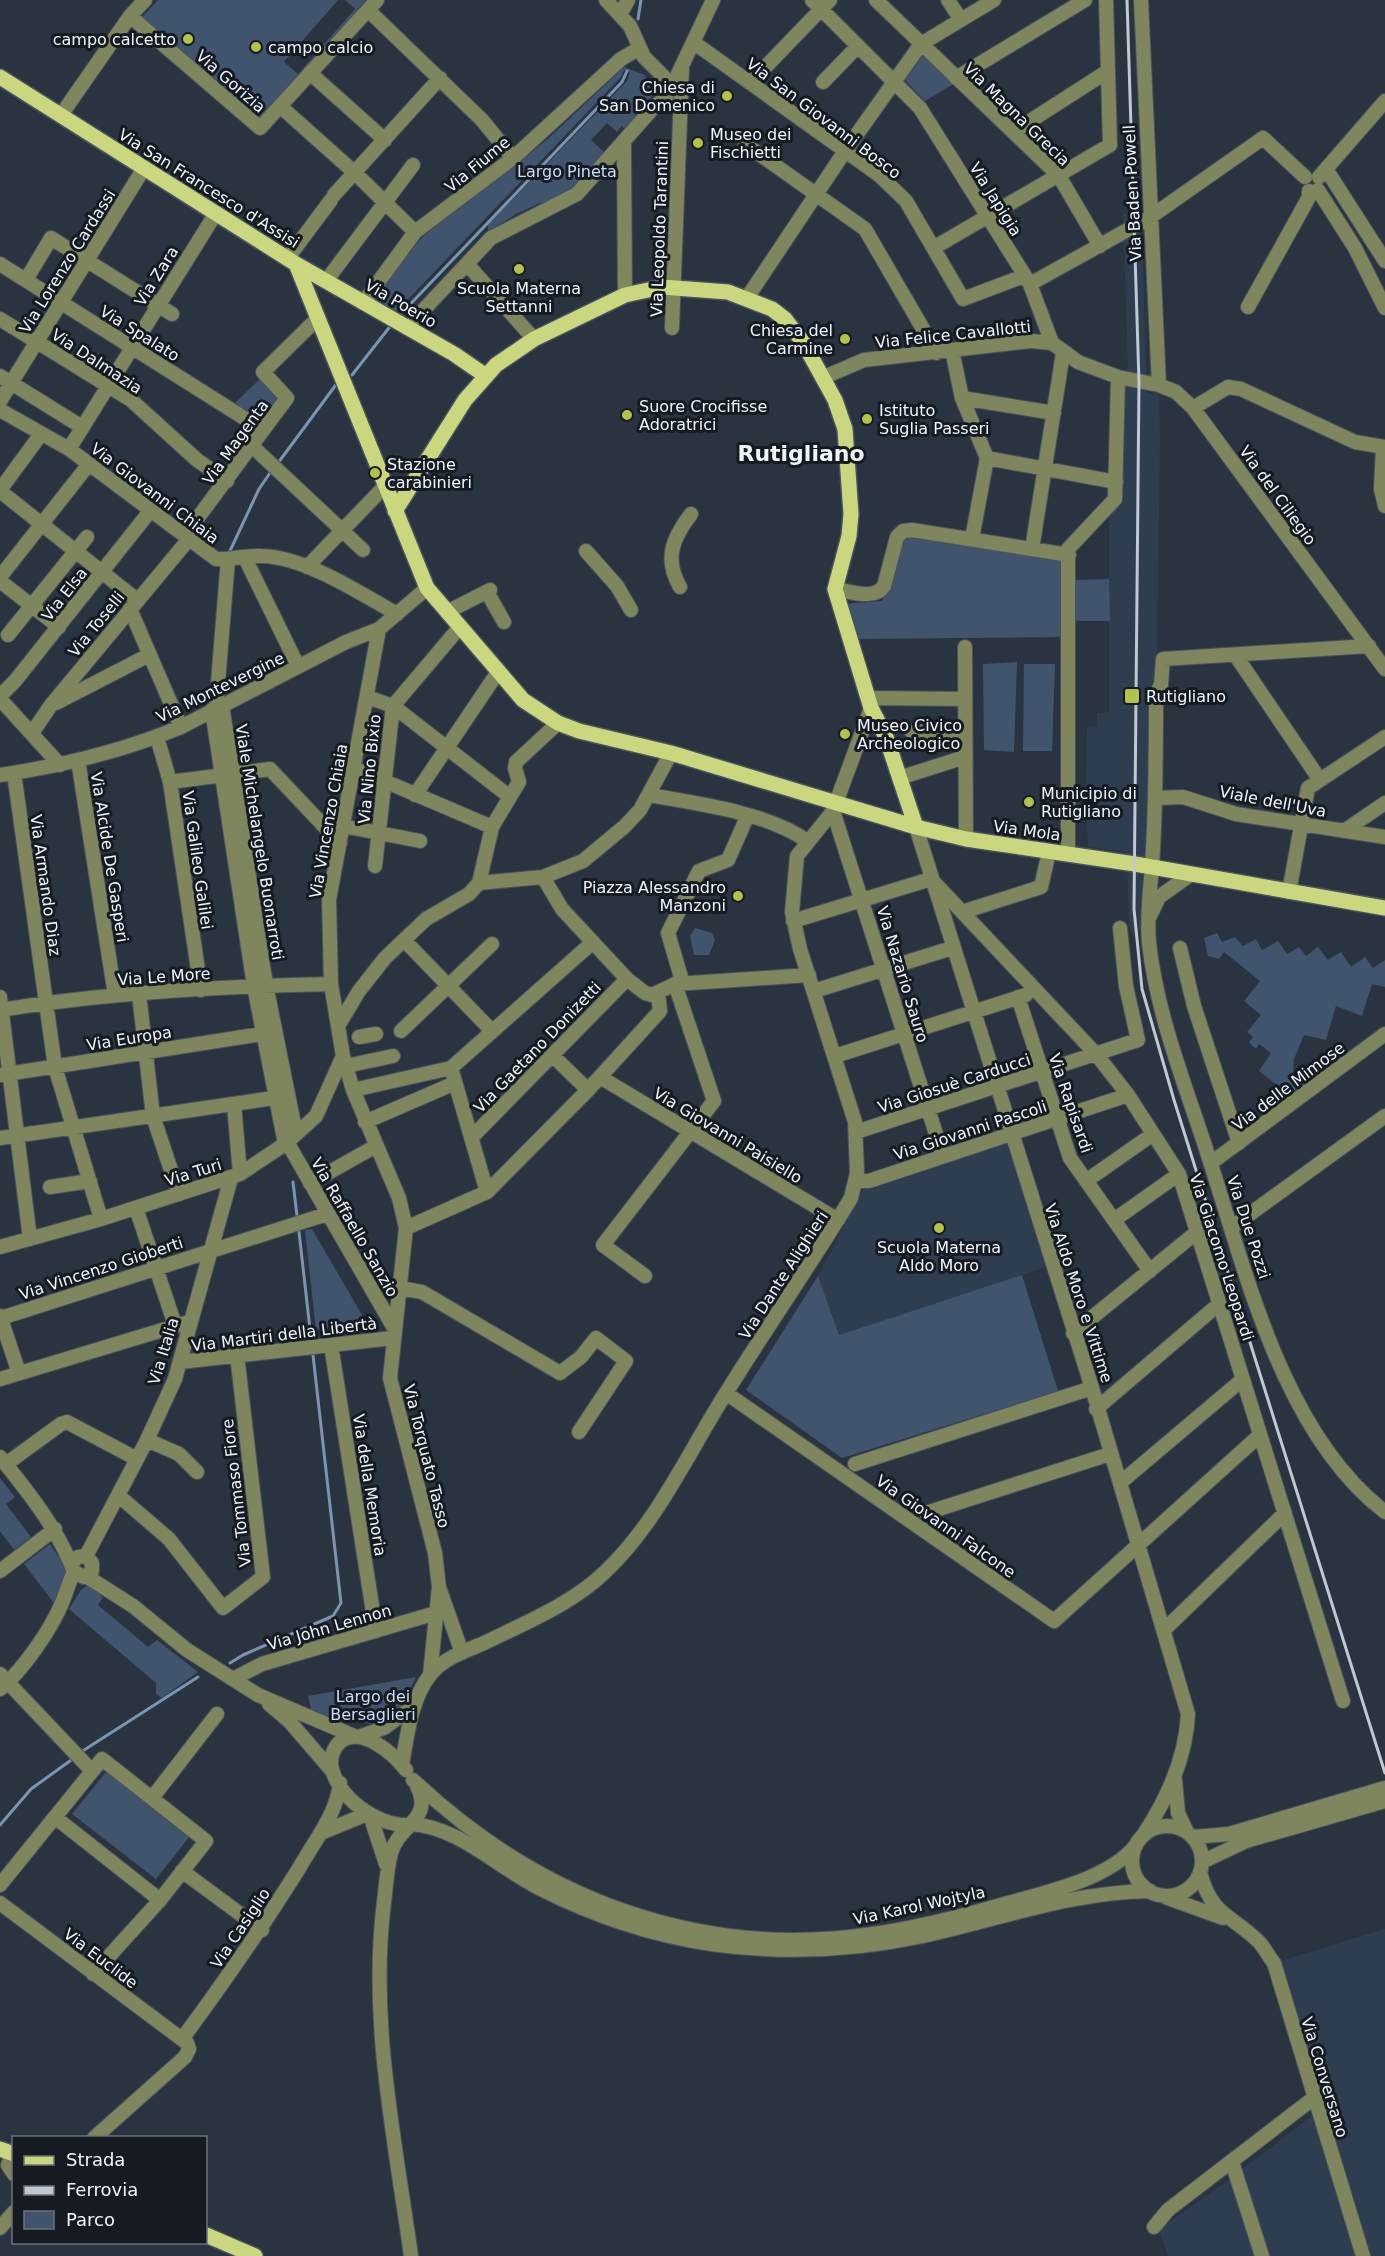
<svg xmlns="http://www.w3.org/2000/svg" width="1385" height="2256" font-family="'DejaVu Sans',sans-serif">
	<rect width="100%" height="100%" fill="#293440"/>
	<path fill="#2e3d4f" d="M1141,207L1147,393H1159L1160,439L1157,675L1148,857H1142L1143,923L1135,940L1129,926L1127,852L1088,847L1086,796L1087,727L1097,726V713L1109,712V511L1121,504L1122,402L1128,367L1123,215Z
		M1006,1139L1046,1267L839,1335L818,1276L864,1188Z
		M1385,1929V2256H1366L1274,1963Z
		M1313,2115L1358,2256H1270L1242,2169Z
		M1230,2179L1255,2256H1168L1159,2229Z"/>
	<path fill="#40546d" d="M158,0H338L284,62L298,74L355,9L345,0H366L260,122L141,18Z
		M924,53L955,83L925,101L905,80Z
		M624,67L645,75L653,95L626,130L622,126L617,132L607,123L591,140L606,154L577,190L547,205L540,203L516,214L488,232V225L627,81L630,72L624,70L621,77L393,315L370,301L415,245L444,216L516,165L551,136Z
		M261,378L278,401L263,424L234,404Z
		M906,537L1064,561V637L854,639L844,604L882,601Z
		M1109,579L1110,621H1073V580Z
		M1017,662L1014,752L984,750L983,664Z
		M1024,664H1055L1052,751H1023Z
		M695,928L712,933L715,940L709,955H694L690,936Z
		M1217,933L1222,942L1235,937L1243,946L1256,939L1262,950L1278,941L1287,954L1299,947L1306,956L1318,947L1328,960L1341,952L1351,967L1365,957L1373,968L1385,960V987L1372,984L1362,1016L1336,1006L1326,1040L1304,1035L1294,1059L1293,1076L1305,1083L1288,1094L1259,1071L1271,1053L1259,1044L1256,1049L1249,1042L1253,1037L1247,1032L1261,1015L1244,1001L1260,981L1224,952L1219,959L1208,956L1204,938Z
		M312,1229L365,1320L316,1330L305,1230Z
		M1022,1275L1058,1391L842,1458L746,1390L818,1276L839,1335Z
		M0,1478L15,1497L6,1504L31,1537L14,1550L0,1531Z
		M50,1544L68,1571L67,1582L54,1603L24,1564Z
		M88,1585L103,1597L98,1605L148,1647L157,1640L198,1672L162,1698L156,1694V1683L69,1609L81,1590Z
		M416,1677C406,1698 397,1721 372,1724L312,1713L308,1696Z
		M106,1772L190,1836L156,1879L72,1814Z"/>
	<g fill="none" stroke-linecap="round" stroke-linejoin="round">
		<path stroke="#7b94b2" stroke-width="3" d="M638,19L641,0
			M399,316L622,82L627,71
			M352,375L392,324
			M278,463L338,382
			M229,553L259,489L272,470
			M293,1182L297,1216
			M299,1232L311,1338
			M230,1663L243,1655L333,1616L341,1603L313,1355
			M81,1752L198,1677
			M0,1825L31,1789L74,1758"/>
		<g stroke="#49535e" stroke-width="16">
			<path id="minor" d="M606,0L630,26L644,57L670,83
				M812,0L920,108L1030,284L1052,343
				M876,0L1059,176L1100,246
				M948,0L961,20
				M1141,0L1159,385
				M368,10L482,120L513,158
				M620,15L628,0
				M130,16L260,128L377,0
				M693,42L879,175L906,201L963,299L1024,276
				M310,73L385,140
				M678,74L713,0
				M956,78L1085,0
				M823,82L858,46
				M750,83L830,0
				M280,106L355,173L415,232
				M61,115L130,16L145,0
				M1013,132L1108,71
				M624,142L625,295
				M745,144L865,229L937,353
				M1326,169L1385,261
				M1319,177L1385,101
				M1318,190L1355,248L1385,308
				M334,195L440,78
				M935,247L1110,145L1106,0
				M287,259L331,200
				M0,264L263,430
				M467,264L534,339
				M26,280L51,238L172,314
				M326,281L413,165
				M1030,284L1149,218L1263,138L1305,177
				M747,298L845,151L921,44L994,0
				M363,303L415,232L513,158L621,59L638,49
				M1248,307L1309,197V191
				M0,319L131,400L197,460L227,481
				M415,319L491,238L577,194L653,108L666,97
				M672,328L682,67
				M952,350L962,398L987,458L972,539
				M0,376L82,427
				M822,378L864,360L1031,341L1052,343L1078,362L1118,377L1159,385L1176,392L1193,408L1385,669
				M962,398L1054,413
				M0,401L144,168
				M1193,408L1228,387L1241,389L1355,442L1385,447
				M0,410L69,449L216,559C231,560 246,555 262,556C305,557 360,593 397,614
				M252,446L363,550
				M1383,447L1381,489L1385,506
				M69,449L216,213
				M987,458L1116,482
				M0,490L41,434
				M0,491L137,600
				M185,535L287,398L263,372L317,319
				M1032,549L1063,353
				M586,551L617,586L631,610
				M245,558L298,666
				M307,567L386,485
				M0,577L89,464
				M0,581L59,627
				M680,587C664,559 672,539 691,514
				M835,589C850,591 874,601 884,586L897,537L903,531L912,530L1069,555
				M487,592L504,622
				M130,609L181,727
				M447,612L490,590
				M379,629L329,900L331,984L343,1056L353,1090L399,1198L406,1228L390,1378L435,1553L439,1587L430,1675
				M8,635L87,537
				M1369,646L1163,659L1161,685L1156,694C1156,746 1156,797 1153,848C1152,880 1146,910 1149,943C1157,1015 1185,1084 1207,1152C1246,1271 1282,1433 1385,1512
				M965,647L966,839
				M1236,656L1320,780
				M0,696L15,681L151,510
				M367,697L393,706L510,797
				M868,698L965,699
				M0,699L60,765
				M56,703L149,655
				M222,705L266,985L296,1134
				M216,708L228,559
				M871,708L833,811L943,1156
				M212,710L254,986L285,1144
				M912,732L965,731
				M32,733L51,705L189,539
				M157,737L170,782L201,990
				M78,760L115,995
				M354,768L492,827
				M14,773L55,1067L101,1219
				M0,775C61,766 123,751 181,727L346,642L379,629L427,588
				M899,778L965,757
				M170,782L270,769L340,843
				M415,795L498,672
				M649,795C695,803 769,813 807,841
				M1156,798L1183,797L1236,814L1385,837
				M343,826L420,841
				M916,827L1092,1388L1188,1714C1186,1756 1167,1799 1144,1834
				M1344,831L1385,803
				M1068,854V549L1115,499L1118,377
				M375,866L393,706L459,628
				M543,877L562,909L627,979L645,993L652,995L675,984L809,975
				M479,883L543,877L583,861L625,826L640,810L671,753
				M1289,892L1308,788L1385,737
				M962,912L1041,887L1049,852
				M1150,916L1159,897L1190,875
				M793,921L931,879L1096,1054L1128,1095L1179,1174L1343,1701
				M404,940L492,1031
				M1180,948L1194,1006L1239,1143
				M683,984L668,933L699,871L728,860L747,817
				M814,991L952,948
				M139,994L153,1116L179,1194
				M0,997L30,1239
				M1018,997L1070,1158L1150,1271
				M0,1010C109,992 221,986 331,984
				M338,1026L359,991L385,958L426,919L469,894L479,883L492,827L519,782L515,768L516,762L558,723
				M401,1031L492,944
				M359,1037L376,1034
				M552,1055L588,1090
				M835,1056L1026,995
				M346,1066L393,1056
				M451,1068L487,1192
				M0,1075L262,1034
				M600,1077L838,1220
				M353,1090L451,1068L593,942
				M234,1104L240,1174
				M365,1122L455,1083
				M856,1132L1138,1040L1126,986L1120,928
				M0,1138L274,1098
				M471,1138L627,979
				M287,1142L394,1328
				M1211,1163L1385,1034
				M857,1181H869L1128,1095
				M1086,1181L1153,1134
				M310,1183L376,1146
				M50,1187L90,1181
				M136,1208L175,1325
				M1114,1220L1179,1174
				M1232,1227L1385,1116
				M406,1228L487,1192L588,1090L660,1011L658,993
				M0,1247L101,1219L240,1174L285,1144L316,1116L343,1056
				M645,1276L603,1245L714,1101L675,984
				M400,1288L422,1292L560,1373L581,1357L596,1338L626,1361L579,1432
				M0,1316L19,1373
				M1,1318L327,1214
				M1073,1333L1197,1232
				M331,1345L376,1631
				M180,1362L393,1338
				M0,1379L189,1322
				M726,1393L1054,1621L1260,1435
				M1096,1409L1219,1304
				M147,1440L179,1454L197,1472
				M0,1457C29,1493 58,1529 74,1572L84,1577L92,1571V1563L86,1556L78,1557L72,1563
				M6,1464L61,1424L67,1422L137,1459
				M855,1464L1092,1388
				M1120,1483L1243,1379
				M119,1496L169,1539L223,1608L263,1577L237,1355
				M926,1513L1110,1454
				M86,1556L147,1440L175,1379L231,1178
				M0,1571L55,1529
				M86,1576L133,1606L187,1650L258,1695L354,1736
				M440,1590L462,1653
				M1165,1629L1285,1513
				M0,1674L92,1771
				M233,1679L262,1664L436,1613
				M0,1689C23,1670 50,1631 62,1603C66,1593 69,1582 74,1572
				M269,1704L290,1722L333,1772
				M361,1736L384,1728L415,1705
				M402,1765C407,1736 411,1699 430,1675C443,1658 466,1651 484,1643C525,1623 572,1604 605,1572C657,1523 688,1453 726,1393C767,1327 811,1264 851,1198L857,1173L855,1122L800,949L792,912L797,856L833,811
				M406,1770C394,1754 361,1725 340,1742C334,1747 331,1756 331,1763C334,1796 378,1827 409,1825
				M413,1780C539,1899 700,1960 873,1934C917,1928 959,1917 1001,1905C1042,1893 1109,1880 1136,1845
				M1175,1780L1178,1813L1187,1832
				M152,1798L217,1714
				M370,1815L386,1864
				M411,1824C459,1827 497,1867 539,1888C594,1916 650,1935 711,1944C782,1954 853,1951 923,1936C999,1919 1072,1892 1150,1891
				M1132 1861a35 35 0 1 1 70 0a35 35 0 1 1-70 0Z
				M323,1832L367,1814
				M1193,1837L1229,1834L1385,1788
				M1202,1862L1246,1841L1385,1801
				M182,1871L262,1930
				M1200,1872C1211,1917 1233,1915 1260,1943C1265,1949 1269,1957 1274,1963L1363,2256
				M0,1885L102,1759L206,1841L160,1900L56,1818
				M1165,1897L1223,1918
				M0,1903L187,2043L189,2049L185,2057L94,2138
				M93,1974L160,1900
				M182,2039C224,1982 264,1925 301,1865C317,1837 336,1815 340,1783
				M14,2151L8,2165L14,2174
				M1232,2162L1262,2256
				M1154,2227L1168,2210L1315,2097
				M0,2228L14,2212
				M411,2256C395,2139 369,2021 384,1902C386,1886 387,1868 391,1853C399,1824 434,1820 417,1786"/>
		</g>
		<g stroke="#49535e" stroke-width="18">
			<path id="major" d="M0,77L296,264L454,354L486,376
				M296,264L427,588L523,700L558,723L579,731L671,753L916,827L966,839L1135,864L1385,908
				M395,511L465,400L496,365L534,339L625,295L662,287L728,292L772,309L785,319L803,342L835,400L845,429L851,514L849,536L835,589L871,708L886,737L916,827
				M0,2149L14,2154
				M206,2235L255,2256"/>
		</g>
		<use href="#minor" stroke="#7f855c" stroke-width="14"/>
		<use href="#major" stroke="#cbd77f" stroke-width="15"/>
		<path stroke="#c0c8d1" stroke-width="3" d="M1127,0L1139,382L1134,909L1142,989L1174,1100L1385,1773"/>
	</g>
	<g fill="#b4c24a" stroke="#161b21" stroke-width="2">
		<circle cx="188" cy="39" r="6"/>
		<circle cx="256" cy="47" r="6"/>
		<circle cx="727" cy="96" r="6"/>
		<circle cx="698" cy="143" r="6"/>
		<circle cx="519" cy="269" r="6"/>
		<circle cx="845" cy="339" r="6"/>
		<circle cx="627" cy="415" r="6"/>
		<circle cx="867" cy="419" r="6"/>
		<circle cx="375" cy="473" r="6"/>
		<rect x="1124" y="688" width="16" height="16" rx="3"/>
		<circle cx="845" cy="734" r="6"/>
		<circle cx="1029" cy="802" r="6"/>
		<circle cx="738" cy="896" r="6"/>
		<circle cx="939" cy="1228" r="6"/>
	</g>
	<g text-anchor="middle" stroke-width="6" stroke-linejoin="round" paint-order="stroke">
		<g font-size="16" fill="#eef5fd" stroke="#161b21" text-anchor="start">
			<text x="176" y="45" text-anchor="end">campo calcetto</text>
			<text x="268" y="53">campo calcio</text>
			<text x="715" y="93" text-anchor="end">Chiesa di<tspan x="715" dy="18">San Domenico</tspan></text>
			<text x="710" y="140">Museo dei<tspan x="710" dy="18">Fischietti</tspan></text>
			<text x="519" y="294" text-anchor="middle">Scuola Materna<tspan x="519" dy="18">Settanni</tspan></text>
			<text x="833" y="336" text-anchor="end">Chiesa del<tspan x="833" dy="18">Carmine</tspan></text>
			<text x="639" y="412">Suore Crocifisse<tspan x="639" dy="18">Adoratrici</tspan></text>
			<text x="879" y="416">Istituto<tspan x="879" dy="18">Suglia Passeri</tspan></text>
			<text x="387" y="470">Stazione<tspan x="387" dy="18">carabinieri</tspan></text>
			<text x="1146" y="702">Rutigliano</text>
			<text x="857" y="731">Museo Civico<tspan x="857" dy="18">Archeologico</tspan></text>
			<text x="1041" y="799">Municipio di<tspan x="1041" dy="18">Rutigliano</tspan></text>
			<text x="726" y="893" text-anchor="end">Piazza Alessandro<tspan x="726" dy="18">Manzoni</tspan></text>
			<text x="939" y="1253" text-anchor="middle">Scuola Materna<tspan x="939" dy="18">Aldo Moro</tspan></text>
		</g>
		<g font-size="16" fill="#eef5fd" stroke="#161b21">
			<text transform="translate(231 81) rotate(41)" y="6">Via Gorizia</text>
			<text transform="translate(1017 114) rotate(44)" y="6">Via Magna Grecia</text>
			<text transform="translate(824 118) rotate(37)" y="6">Via San Giovanni Bosco</text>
			<text transform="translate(477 164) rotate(-39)" y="6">Via Fiume</text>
			<text transform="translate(209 188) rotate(32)" y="6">Via San Francesco d'Assisi</text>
			<text transform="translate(1132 193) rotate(-93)" y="6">Via Baden Powell</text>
			<text transform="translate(996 199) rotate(58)" y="6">Via Japigia</text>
			<text transform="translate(659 229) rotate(-88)" y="6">Via Leopoldo Tarantini</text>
			<text transform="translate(67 261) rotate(-58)" y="6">Via Lorenzo Cardassi</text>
			<text transform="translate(156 276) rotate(-58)" y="6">Via Zara</text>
			<text transform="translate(401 303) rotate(30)" y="6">Via Poerio</text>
			<text transform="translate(140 333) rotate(32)" y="6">Via Spalato</text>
			<text transform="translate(953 334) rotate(-6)" y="6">Via Felice Cavallotti</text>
			<text transform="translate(97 361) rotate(33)" y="6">Via Dalmazia</text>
			<text transform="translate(235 442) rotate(-54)" y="6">Via Magenta</text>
			<text transform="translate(155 493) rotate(37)" y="6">Via Giovanni Chiaia</text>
			<text transform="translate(1278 495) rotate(54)" y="6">Via del Ciliegio</text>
			<text transform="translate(64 594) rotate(-52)" y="6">Via Elsa</text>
			<text transform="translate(96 624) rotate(-51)" y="6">Via Toselli</text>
			<text transform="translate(220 687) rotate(-26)" y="6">Via Montevergine</text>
			<text transform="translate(369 769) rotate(-84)" y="6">Via Nino Bixio</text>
			<text transform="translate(1273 801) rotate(11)" y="6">Viale dell'Uva</text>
			<text transform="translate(328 821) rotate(-80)" y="6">Via Vincenzo Chiaia</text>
			<text transform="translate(1027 830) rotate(8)" y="6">Via Mola</text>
			<text transform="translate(260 842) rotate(81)" y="6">Viale Michelangelo Buonarroti</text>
			<text transform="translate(110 857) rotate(81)" y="6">Via Alcide De Gasperi</text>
			<text transform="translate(198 860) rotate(82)" y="6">Via Galileo Galilei</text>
			<text transform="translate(46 885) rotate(82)" y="6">Via Armando Diaz</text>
			<text transform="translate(903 974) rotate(73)" y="6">Via Nazario Sauro</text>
			<text transform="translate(164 976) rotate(-4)" y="6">Via Le More</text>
			<text transform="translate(129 1038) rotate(-9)" y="6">Via Europa</text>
			<text transform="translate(537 1047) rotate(-46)" y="6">Via Gaetano Donizetti</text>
			<text transform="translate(954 1083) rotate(-18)" y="6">Via Giosuè Carducci</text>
			<text transform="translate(1288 1086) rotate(-37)" y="6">Via delle Mimose</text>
			<text transform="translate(1071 1103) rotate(71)" y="6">Via Rapisardi</text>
			<text transform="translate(970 1130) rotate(-18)" y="6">Via Giovanni Pascoli</text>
			<text transform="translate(728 1135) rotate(31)" y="6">Via Giovanni Paisiello</text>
			<text transform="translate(193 1172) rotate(-17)" y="6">Via Turi</text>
			<text transform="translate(355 1227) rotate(60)" y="6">Via Raffaello Sanzio</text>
			<text transform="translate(1249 1227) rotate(72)" y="6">Via Due Pozzi</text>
			<text transform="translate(1222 1257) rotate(72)" y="6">Via Giacomo Leopardi</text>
			<text transform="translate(101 1268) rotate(-18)" y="6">Via Vincenzo Gioberti</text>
			<text transform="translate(783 1275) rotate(-57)" y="6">Via Dante Alighieri</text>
			<text transform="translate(1079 1293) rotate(72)" y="6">Via Aldo Moro e Vittime</text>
			<text transform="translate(284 1334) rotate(-7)" y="6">Via Martiri della Libertà</text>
			<text transform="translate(163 1351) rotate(-73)" y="6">Via Italia</text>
			<text transform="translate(427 1456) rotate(76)" y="6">Via Torquato Tasso</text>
			<text transform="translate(370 1485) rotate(81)" y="6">Via della Memoria</text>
			<text transform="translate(236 1493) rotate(-97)" y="6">Via Tommaso Fiore</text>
			<text transform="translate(946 1526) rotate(35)" y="6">Via Giovanni Falcone</text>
			<text transform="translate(329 1627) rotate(-16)" y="6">Via John Lennon</text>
			<text transform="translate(919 1905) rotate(-12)" y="6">Via Karol Wojtyla</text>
			<text transform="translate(240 1928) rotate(-56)" y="6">Via Casiglio</text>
			<text transform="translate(101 1958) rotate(37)" y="6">Via Euclide</text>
			<text transform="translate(1325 2077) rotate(73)" y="6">Via Conversano</text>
		</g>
		<g font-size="16" fill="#c9def7" stroke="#161b21">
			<text x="567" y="177">Largo Pineta</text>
			<text x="373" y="1702">Largo dei<tspan x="373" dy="18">Bersaglieri</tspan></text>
		</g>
		<g font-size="22" font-weight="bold" fill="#eef5fd" stroke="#161b21">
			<text x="801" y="461">Rutigliano</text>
		</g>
	</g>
	<rect x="12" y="2136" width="195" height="108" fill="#161b21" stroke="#6c7279" stroke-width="1.5"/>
	<rect x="24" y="2156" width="30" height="9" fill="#cbd77f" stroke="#6c7279" stroke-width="1.5"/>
	<text x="66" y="2166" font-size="18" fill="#eef5fd">Strada</text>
	<rect x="24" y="2186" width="30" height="9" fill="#c0c8d1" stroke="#6c7279" stroke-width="1.5"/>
	<text x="66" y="2196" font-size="18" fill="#eef5fd">Ferrovia</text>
	<rect x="24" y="2211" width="30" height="18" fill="#40546d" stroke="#6c7279" stroke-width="1.5"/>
	<text x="66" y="2226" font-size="18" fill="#eef5fd">Parco</text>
</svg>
